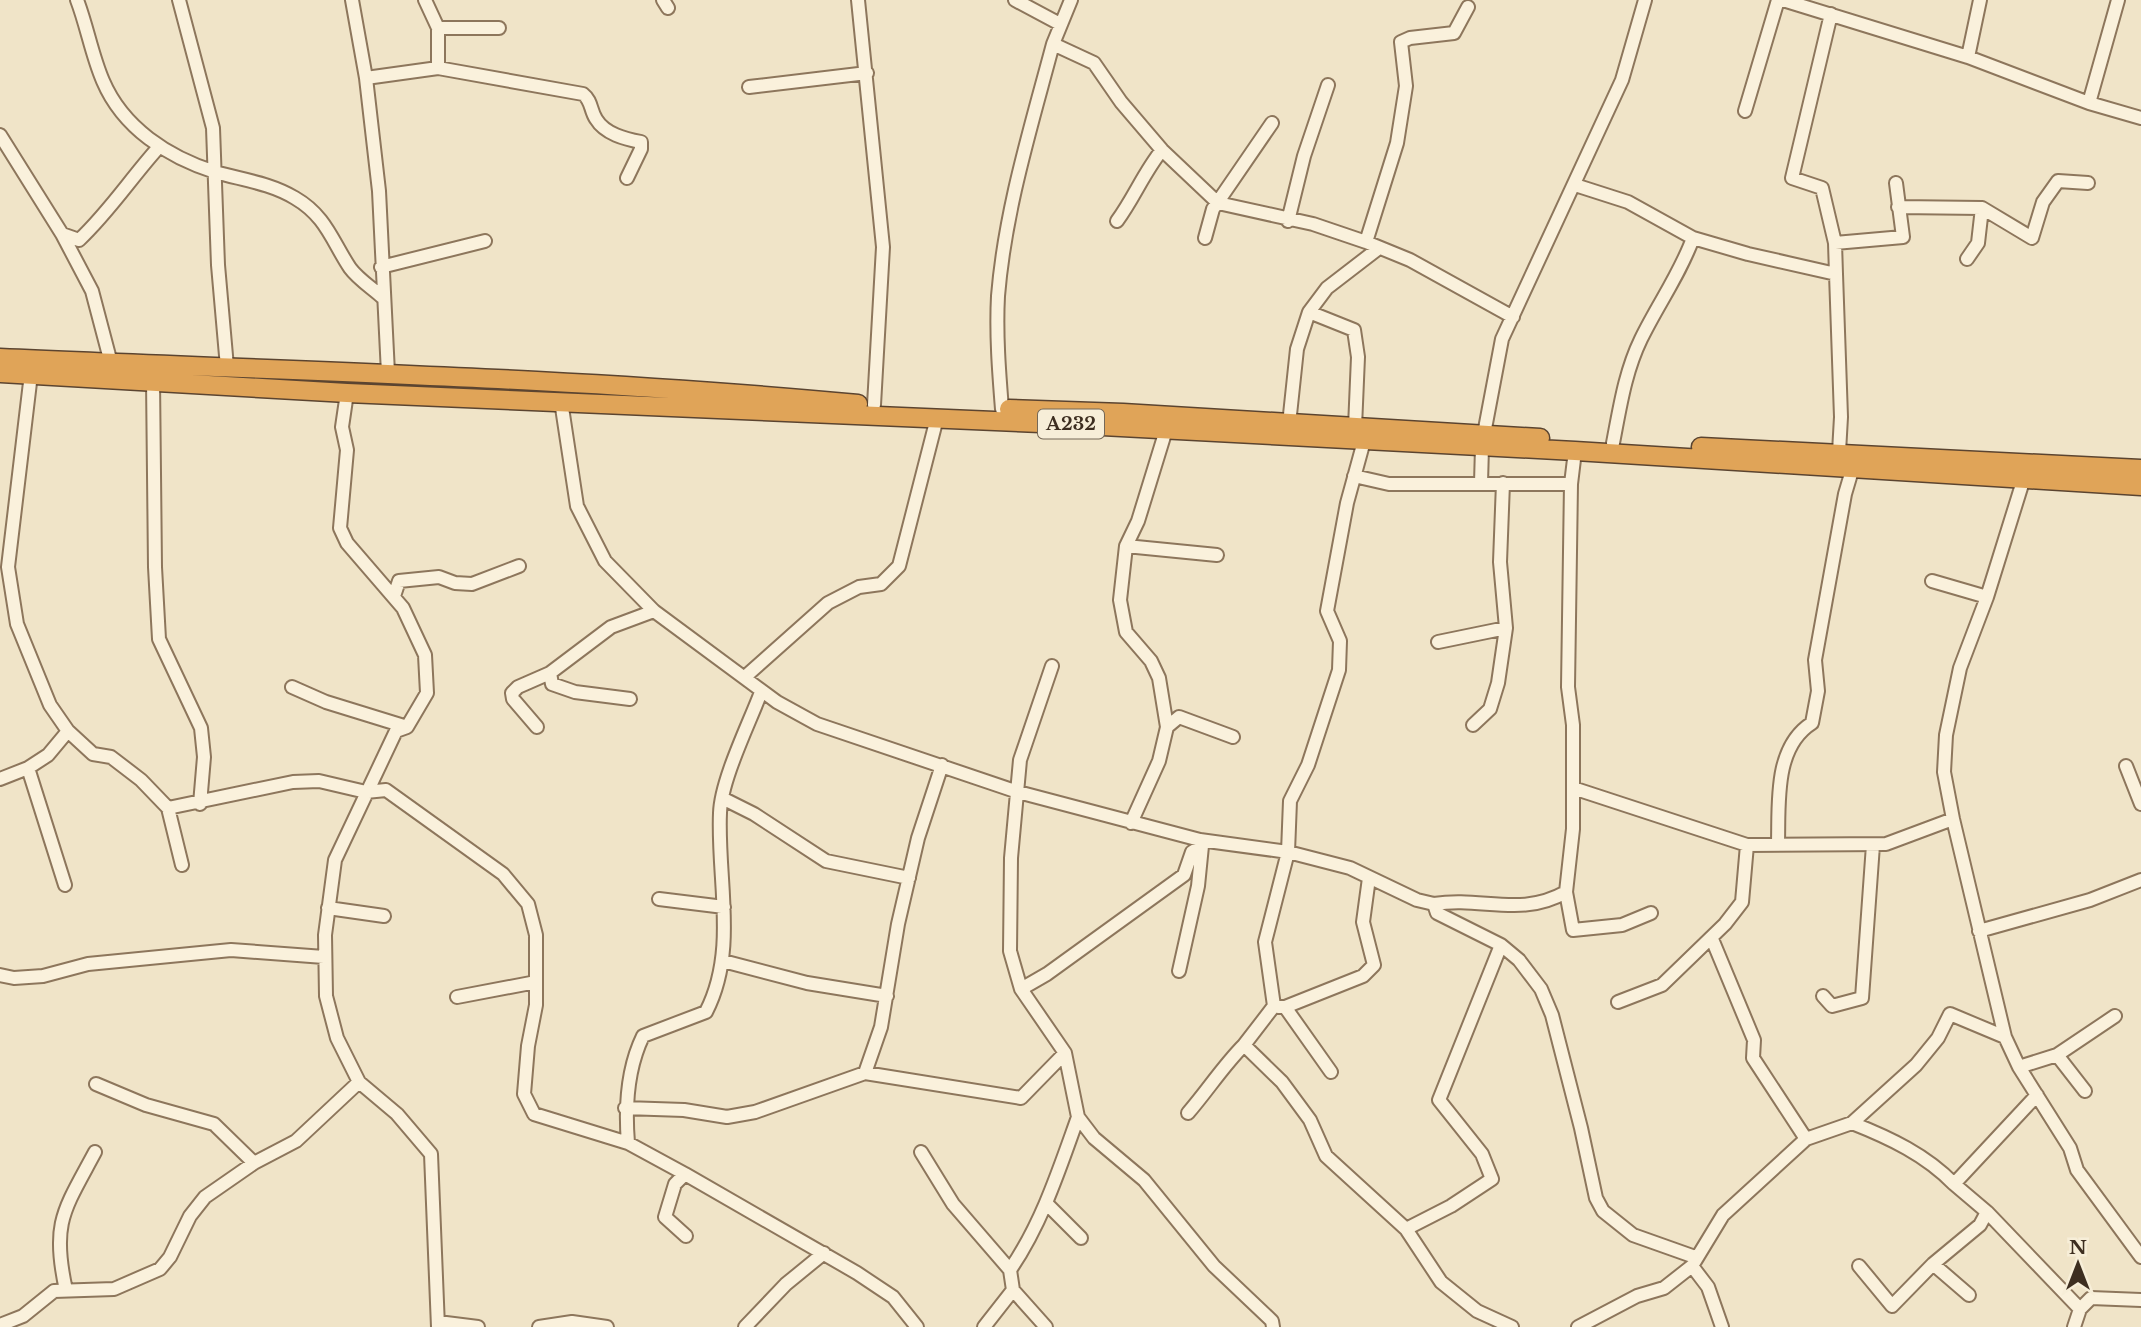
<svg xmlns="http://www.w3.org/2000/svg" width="2141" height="1327" font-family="'Libre Baskerville',serif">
	<rect width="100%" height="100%" fill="#f0e4c8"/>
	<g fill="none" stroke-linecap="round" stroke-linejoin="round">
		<g stroke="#8d765c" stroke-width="16">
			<path id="minor" d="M77,0C87,26 92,56 103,81C123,128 168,157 215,172C243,180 270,183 295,198C326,216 332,241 350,268C358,279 372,288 382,297
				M179,0L213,128L218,265L227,367
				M352,0L366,78L379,191L388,373
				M425,0L438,28V68
				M663,0L668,8
				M858,0L883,247L874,405
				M1015,0L1060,24
				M1783,0L1968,57L2089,103L2141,118
				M1831,14L1792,178L1822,188L1835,243L1836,274
				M438,28H499
				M1053,44L1071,0
				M1968,57L1980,0
				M366,78L438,68L583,94C592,101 590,110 596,119C605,134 625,139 641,142V149L627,178
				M749,87L867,73
				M2089,103L2118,0
				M1745,111L1778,0
				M0,135L62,234L92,291L111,363
				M1575,185L1628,202L1693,238C1680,274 1658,304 1641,339C1625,372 1620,407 1613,443
				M1898,207L1982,208L2032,238L2043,202L2058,181L2088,183
				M1117,221C1134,198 1144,172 1162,150
				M1288,221L1304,156L1328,85
				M62,234L79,240C109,212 131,178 158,148
				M1205,238L1213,209L1272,123
				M1693,238L1748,254L1836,274L1841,417L1839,452
				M1366,242L1397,143L1406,86L1401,42L1410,38L1454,33L1468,7
				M1835,243L1903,237L1896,183
				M1967,259L1978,243L1982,208
				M381,267L485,241
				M1309,312L1327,288L1379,248
				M31,374L8,567L17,624L50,705L68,731L93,754L111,757L141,780L168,808L293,782L319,781L366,792L386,790L503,874L528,904L536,935V1005L528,1046L524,1094L534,1114L628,1143L685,1174L857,1273L893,1297L917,1327
				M153,380L155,567L159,639L201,728L204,757L200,804
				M347,393L342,427L347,450L340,528L347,543L403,608L425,655L427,693L407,727L396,731L335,860L325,935L326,996L337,1038L359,1082L397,1114L431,1154L438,1327
				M561,401L577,506L605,561L654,611L777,702L817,724L1018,792L1200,840L1288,852L1350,868L1417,900L1434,904L1437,913L1501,945L1519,960L1541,989L1552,1015L1581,1128L1596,1198L1603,1211L1633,1235L1695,1257
				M1002,409C999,372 996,334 998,296C1005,210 1031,127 1053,44L1094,63L1121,102L1162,150L1218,203L1313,224L1366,242L1410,260L1513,317
				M1289,424L1297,349L1309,312L1354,330L1358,357L1355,427
				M1484,434L1502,339L1622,80L1645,0
				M1364,441L1347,503L1327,611L1340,641L1339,670L1308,765L1290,801L1288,852L1265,942L1274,1006L1244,1045L1282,1082L1310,1120L1326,1156L1406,1229L1441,1282L1477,1311L1512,1327
				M1354,476L1389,484H1571
				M2024,478L1987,597L1960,668L1946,735L1944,772L1953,819L2005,1037L2019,1067L2070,1148L2077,1170L2141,1257
				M1481,483L1482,447
				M1126,546L1217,555
				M1932,581L1987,597
				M394,596L399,581L439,577L455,583L472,584L519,566
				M1438,642L1506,628
				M1052,666L1020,760L1011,858L1010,951L1021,989L1065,1053L1078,1117L1094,1138L1144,1180L1214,1266L1272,1321L1273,1327
				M746,676L828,603L859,587L881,584L899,566L937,418
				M292,687L326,702L407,727
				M630,699L575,692L552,684L550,673L611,627L654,611
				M1473,725L1490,709L1498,683L1506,628L1500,562L1503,483
				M537,727L513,699L512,693L518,687L550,673
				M1167,727L1179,717L1233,737
				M2126,766L2141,804
				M28,768L65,885
				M0,779L28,768L48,755L68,731
				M1573,788L1747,845L1886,844L1953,819
				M722,798L754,814L826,861L909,878
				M168,808L182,865
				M1131,823L1159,761L1167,727L1159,678L1151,661L1126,632L1120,600L1126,546L1138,521L1166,430
				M1778,843C1779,802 1774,747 1812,723L1818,691L1815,660L1845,494L1853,467
				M1566,892L1573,930L1622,925L1651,913
				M659,899L724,907
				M1434,904C1482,896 1520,918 1566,892L1573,829V725L1568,687L1571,484L1575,451
				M328,908L384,916
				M1979,931L2090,900L2141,880
				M1712,939L1754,1040L1753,1058L1806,1139
				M723,961L807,983L887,996
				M1179,971L1198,886L1202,846
				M0,975L14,978L43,976L88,964L231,950L324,957
				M1021,989L1047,974L1184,875L1192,852L1202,846L1200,840
				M1823,996L1832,1006L1862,998L1873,845
				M457,997L536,982
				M1618,1002L1662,985L1725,924L1742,902L1747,845
				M1278,1007H1285L1331,1072
				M1285,1007L1363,976L1374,965L1363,922L1369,878
				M2057,1055L2085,1091
				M2019,1067L2057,1055L2115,1016
				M865,1073L881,1027L898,924L918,838L942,765
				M96,1084L146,1105L214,1124L254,1163
				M625,1108L684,1110L727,1117L755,1112L865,1073L1021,1098L1065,1053
				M1188,1113C1208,1090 1223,1066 1244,1045
				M1852,1123C1890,1138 1926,1155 1954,1184L2037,1095
				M628,1143C625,1107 627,1069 643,1036L706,1012C738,950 717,880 720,813C721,780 749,724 761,692
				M921,1152L953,1204L1010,1270
				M685,1174L675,1184L665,1217L686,1236
				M1954,1184L1987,1212L1980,1225L1933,1264L1969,1295
				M1047,1204L1081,1238
				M1987,1212L2080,1309
				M1406,1229L1451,1206L1492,1179L1482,1154L1439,1100L1501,945
				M1859,1266L1892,1306L1933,1264
				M66,1290C51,1223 64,1210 95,1152
				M1013,1290L1046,1327
				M438,1322L478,1327
				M0,1325L23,1316L54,1291L114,1289L160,1269L170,1257L190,1216L205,1197L254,1163L296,1141L359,1082
				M539,1327L572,1322L607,1327
				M745,1327L786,1284L824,1253
				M984,1327L1013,1290L1010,1270C1042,1223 1059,1170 1078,1117
				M1578,1327L1637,1296L1664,1288L1692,1266
				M1722,1327L1708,1287L1692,1266L1723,1215L1806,1139L1852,1123L1916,1065L1938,1038L1950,1014L2005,1037
				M2074,1327L2080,1309L2091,1298L2141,1300"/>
		</g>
		<g stroke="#5b4430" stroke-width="21">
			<path id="highway" d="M0,358C286,371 573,377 858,404
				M0,373L347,393L1064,424L1575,451L2141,486
				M1009,409L1123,413L1540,438
				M1701,447L2141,469"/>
		</g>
		<use href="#minor" stroke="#faf1dc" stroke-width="12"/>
		<use href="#highway" stroke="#e0a458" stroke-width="18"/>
	</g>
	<g text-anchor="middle" stroke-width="5" stroke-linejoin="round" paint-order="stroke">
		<rect fill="#f7eed8" stroke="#756857" stroke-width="2" x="1038" y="409.5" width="66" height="29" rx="5"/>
		<g font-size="18" font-weight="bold" fill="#3d2e20">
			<text x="1071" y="430">A232</text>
		</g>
	</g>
	<g transform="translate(2078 1264)" stroke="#f7eed8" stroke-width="5" paint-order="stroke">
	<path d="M0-5L12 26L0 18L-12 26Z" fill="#3d2e20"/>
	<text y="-10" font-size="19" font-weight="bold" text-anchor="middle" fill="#3d2e20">N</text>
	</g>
</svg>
